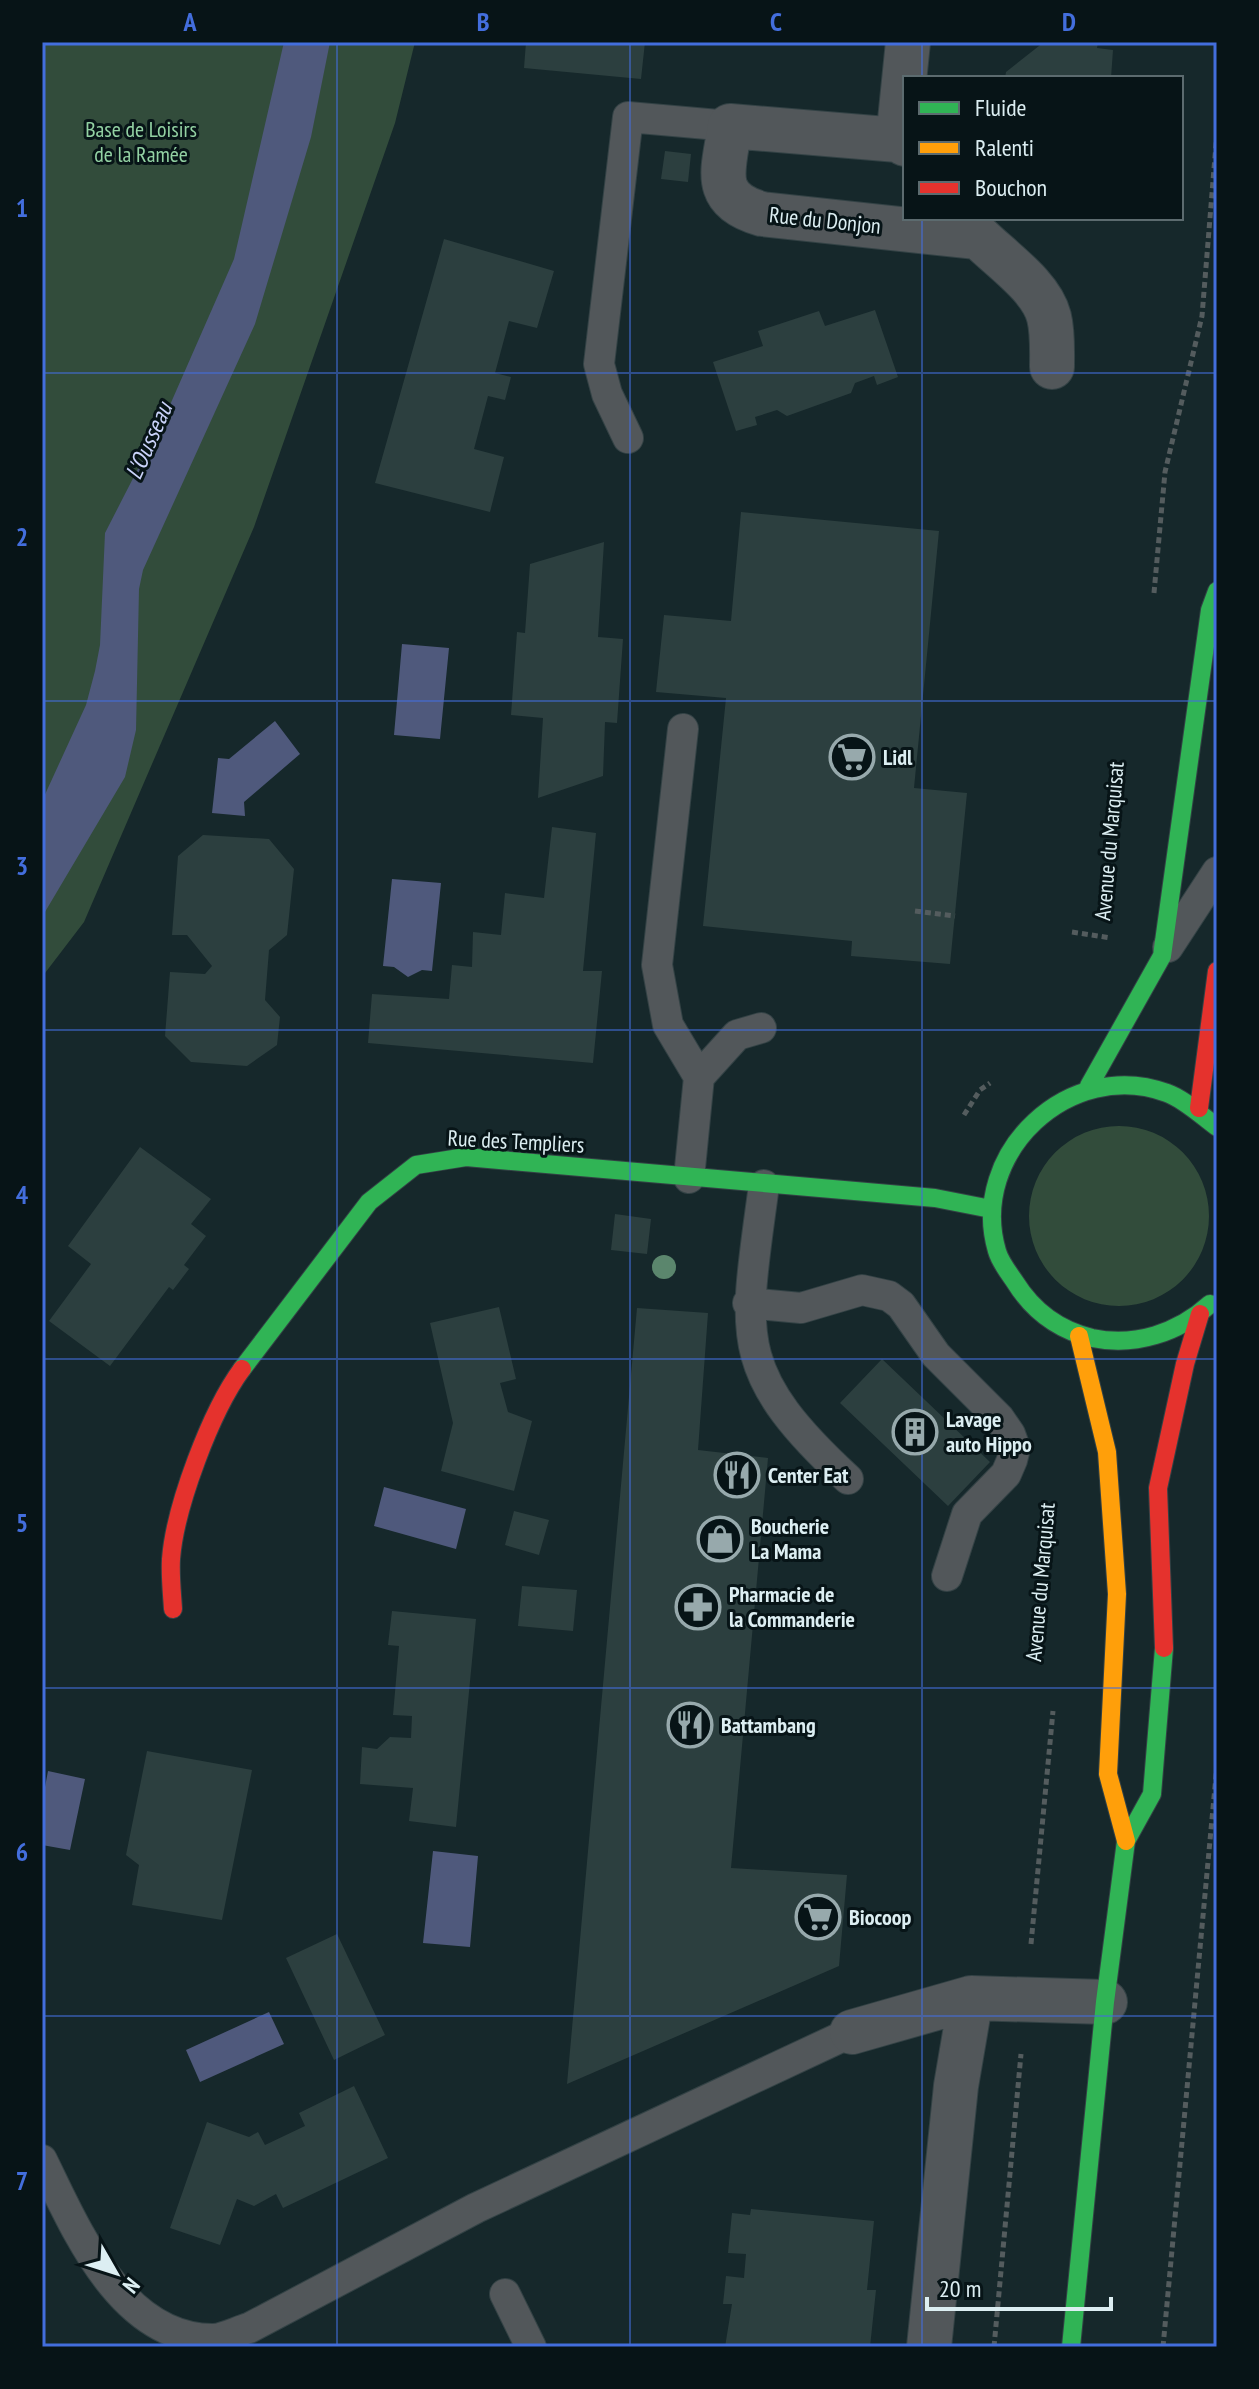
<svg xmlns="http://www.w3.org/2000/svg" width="1259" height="2389" font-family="'PT Sans Narrow',sans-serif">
	<rect width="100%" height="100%" fill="#16282b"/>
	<path fill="#324c3b" d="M42,42H415L395,123L254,527L84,922L42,977Z
		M1029 1216a90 90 0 1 1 180 0a90 90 0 1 1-180 0Z"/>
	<path fill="#4f597c" d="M284,42H330L311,137L255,324L143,570L139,589L136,730L125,777L42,917V801L86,705L95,671L100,645L105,533L166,414L234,259Z
		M402,644L449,648L440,739L394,735Z
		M275,721L300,754L244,802L245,816L212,813L218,758L229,759Z
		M392,879L441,883L432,971L422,970L408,977L394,967L383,966Z
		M384,1487L466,1509L456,1549L374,1526Z
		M48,1771L85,1779L70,1850L42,1845V1803Z
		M433,1851L478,1856L470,1947L423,1943Z
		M269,2012L284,2044L200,2082L186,2050Z"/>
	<path fill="#2c3f3f" d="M526,42H645L641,79L524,68Z
		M1044,42H1098L1097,48L1113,50L1111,78H1005L1006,72Z
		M665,151L691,154L688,182L661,179Z
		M444,239L554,271L537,328L509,321L495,373L511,377L505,400L488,396L474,449L504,457L490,512L375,483Z
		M875,310L898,377L877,385L874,376L855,383L851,393L787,416L777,410L755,417L757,425L736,431L713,362L763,346L758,331L819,311L825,326Z
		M741,512L939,531L914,788L967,793L950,964L851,956L852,941L703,926L726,698L656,692L664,615L731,621Z
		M604,542L598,637L623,639L617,723L605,722L603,776L538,798L543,718L511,715L517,632L525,633L530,564Z
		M552,827L596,833L583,971H602L593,1063L368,1043L372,994L449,999L452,965L472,967L473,932L501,935L505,893L544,898Z
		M203,835L269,839L294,869L287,935L269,950L265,1000L280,1017L277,1045L247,1066L191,1062L165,1036L170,972L205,974L212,966L187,935H172L178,856Z
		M140,1147L211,1199L191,1224L206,1236L184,1265L189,1269L173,1290L169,1287L110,1366L49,1321L91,1264L68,1246Z
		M615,1214L651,1219L647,1254L611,1250Z
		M499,1307L516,1379L500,1383L508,1412L532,1421L514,1491L441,1471L453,1423L430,1323Z
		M637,1308L708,1313L698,1450L768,1458L731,1868L847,1875L839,1966L567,2084Z
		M882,1359L990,1462L948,1506L840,1403Z
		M514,1511L549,1520L539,1555L505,1545Z
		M522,1586L577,1590L573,1631L518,1626Z
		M392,1611L476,1619L456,1827L409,1821L413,1788L360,1784L362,1747L377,1749L390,1737L411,1738L412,1716L393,1715L399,1646L388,1645Z
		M147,1751L252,1770L222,1920L132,1905L139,1865L126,1855Z
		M337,1934L385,2035L334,2060L286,1958Z
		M354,2086L388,2158L283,2208L276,2194L254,2206L237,2199L220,2245L170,2228L207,2122L249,2137L258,2132L265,2145L305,2126L299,2113Z
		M751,2209L874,2221L867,2290H876L870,2347H725L732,2304H723L726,2276L744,2278L746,2254L728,2253L732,2213L750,2215Z"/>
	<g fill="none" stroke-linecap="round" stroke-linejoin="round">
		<g stroke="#334245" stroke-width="32">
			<path id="lane" d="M628,438L607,394L599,364L628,117L730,126
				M683,729L657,965L668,1025L699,1077
				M1168,947L1217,872
				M689,1178L699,1077L737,1035L761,1028
				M764,1185C744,1335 730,1370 848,1479
				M748,1303L801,1308L862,1290L889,1296L901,1305L936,1355L999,1418L1010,1434L1015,1448L1012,1460L1006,1474L967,1514L947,1576
				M42,2160C76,2229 121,2340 214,2339C225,2338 238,2331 249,2328L476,2208L852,2032
				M505,2294L531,2347"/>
		</g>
		<g stroke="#334245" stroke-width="46">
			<path id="street" d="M898,140L730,126C724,169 709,199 762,214L975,237
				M905,144L898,140L908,42
				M961,218C984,249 1040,280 1049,317C1053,333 1052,351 1052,367
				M852,2032L971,1998L1105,2002
				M929,2347L956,2086L971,1998"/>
		</g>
		<g stroke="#334245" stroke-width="20">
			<path id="fast" d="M1089,1086L1162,956L1210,610L1217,591
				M1210,1304C1178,1333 1135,1347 1092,1338C1059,1330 1033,1311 1015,1282C1009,1273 1000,1262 997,1251C968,1153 1070,1057 1167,1093C1184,1099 1202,1116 1217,1127
				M242,1369L369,1202L416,1165L466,1157L935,1198L991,1209
				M1071,2347L1105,2002L1126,1841L1152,1794L1164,1648"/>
		</g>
		<g stroke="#334245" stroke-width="20">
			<path id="slow" d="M1079,1336L1107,1452L1117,1594L1108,1774L1126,1841"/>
		</g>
		<g stroke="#334245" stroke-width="20">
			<path id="jam" d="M1199,1108L1217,971
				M173,1609C172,1593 170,1576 171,1559C175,1507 211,1411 242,1369
				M1164,1648L1158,1488L1185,1364L1200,1314"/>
		</g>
		<path stroke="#545c5e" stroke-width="5" stroke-dasharray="6 4" stroke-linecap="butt" d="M1154,593L1165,472L1202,316L1217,132
			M915,911L955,916
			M1072,932L1111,938
			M964,1115L980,1090L990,1083
			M1031,1944L1053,1711
			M994,2347L1021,2054
			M1163,2347L1217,1765"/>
		<use href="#lane" stroke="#52575a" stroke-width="30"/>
		<use href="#street" stroke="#52575a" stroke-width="44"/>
		<use href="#fast" stroke="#30b455" stroke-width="18"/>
		<use href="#slow" stroke="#ff9f0a" stroke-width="18"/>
		<use href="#jam" stroke="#e5322d" stroke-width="18"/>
	</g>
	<circle fill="#5b866d" cx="664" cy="1267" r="12"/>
	<path fill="none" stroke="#436edd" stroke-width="2" stroke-opacity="0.55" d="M337,42V2347M630,42V2347M922,42V78M922,218V2347M42,373H1217M42,701H1217M42,1030H1217M42,1359H1217M42,1688H1217M42,2016H1217"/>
	<defs>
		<g id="supermarket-ring" transform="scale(2.3)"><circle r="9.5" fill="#071417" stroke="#97a9ac" stroke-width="1.5"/><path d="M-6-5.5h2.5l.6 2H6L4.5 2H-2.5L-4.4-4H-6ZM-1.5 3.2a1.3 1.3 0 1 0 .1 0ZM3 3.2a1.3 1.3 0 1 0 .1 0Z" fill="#97a9ac"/></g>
		<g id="building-ring" transform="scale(2.3)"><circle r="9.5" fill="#071417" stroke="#97a9ac" stroke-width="1.5"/><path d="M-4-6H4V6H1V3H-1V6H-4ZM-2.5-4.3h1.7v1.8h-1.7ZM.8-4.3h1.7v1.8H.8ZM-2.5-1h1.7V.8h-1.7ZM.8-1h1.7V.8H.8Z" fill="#97a9ac"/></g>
		<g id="restaurant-ring" transform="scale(2.3)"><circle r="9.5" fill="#071417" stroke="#97a9ac" stroke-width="1.5"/><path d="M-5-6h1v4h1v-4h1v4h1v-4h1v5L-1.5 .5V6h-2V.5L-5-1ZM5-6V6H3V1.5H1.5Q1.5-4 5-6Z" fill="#97a9ac"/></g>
		<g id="shop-ring" transform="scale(2.3)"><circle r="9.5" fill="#071417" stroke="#97a9ac" stroke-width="1.5"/><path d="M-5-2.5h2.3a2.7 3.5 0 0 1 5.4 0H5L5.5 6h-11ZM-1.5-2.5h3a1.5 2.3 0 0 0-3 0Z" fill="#97a9ac"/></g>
		<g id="pharmacy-ring" transform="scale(2.3)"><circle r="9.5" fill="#071417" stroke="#97a9ac" stroke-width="1.5"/><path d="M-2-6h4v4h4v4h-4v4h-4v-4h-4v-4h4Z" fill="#97a9ac"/></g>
	</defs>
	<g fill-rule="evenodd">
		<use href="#supermarket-ring" x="852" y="757"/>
		<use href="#building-ring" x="915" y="1432"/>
		<use href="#restaurant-ring" x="737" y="1475"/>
		<use href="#shop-ring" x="720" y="1539"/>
		<use href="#pharmacy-ring" x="698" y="1607"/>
		<use href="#restaurant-ring" x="690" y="1725"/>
		<use href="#supermarket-ring" x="818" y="1917"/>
	</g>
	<g text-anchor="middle" stroke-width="6" stroke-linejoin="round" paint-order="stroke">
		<g font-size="22" fill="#93d2a3" stroke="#071417">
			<text x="141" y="137">Base de Loisirs<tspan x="141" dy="25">de la Ramée</tspan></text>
		</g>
		<g font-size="22" fill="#dceef2" stroke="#071417">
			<text transform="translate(825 220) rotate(6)" y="8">Rue du Donjon</text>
			<text transform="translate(1109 841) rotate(-85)" y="8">Avenue du Marquisat</text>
			<text transform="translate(516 1141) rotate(3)" y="8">Rue des Templiers</text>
			<text transform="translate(1040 1582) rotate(-85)" y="8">Avenue du Marquisat</text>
		</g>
		<g font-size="22" font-weight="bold" fill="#dceef2" stroke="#071417" text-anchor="start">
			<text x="883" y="765">Lidl</text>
			<text x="946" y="1427">Lavage<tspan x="946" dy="25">auto Hippo</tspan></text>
			<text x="768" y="1483">Center Eat</text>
			<text x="751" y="1534">Boucherie<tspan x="751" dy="25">La Mama</tspan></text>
			<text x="729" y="1602">Pharmacie de<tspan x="729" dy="25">la Commanderie</tspan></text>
			<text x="721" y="1733">Battambang</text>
			<text x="849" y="1925">Biocoop</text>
		</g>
		<g font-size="24" font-style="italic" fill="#cad3fa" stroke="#071417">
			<text transform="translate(149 441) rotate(-66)" y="8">L'Ousseau</text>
		</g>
	</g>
	<rect width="1259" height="2389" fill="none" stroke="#071417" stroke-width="88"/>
	<rect x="903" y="76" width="280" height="144" fill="#071417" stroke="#5c6b6f" stroke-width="2"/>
	<rect x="919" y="102" width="40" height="12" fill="#30b455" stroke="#5c6b6f" stroke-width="2"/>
	<text x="975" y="116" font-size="24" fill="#dceef2">Fluide</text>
	<rect x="919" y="142" width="40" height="12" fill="#ff9f0a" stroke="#5c6b6f" stroke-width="2"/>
	<text x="975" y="156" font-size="24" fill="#dceef2">Ralenti</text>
	<rect x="919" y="182" width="40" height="12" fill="#e5322d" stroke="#5c6b6f" stroke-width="2"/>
	<text x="975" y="196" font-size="24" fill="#dceef2">Bouchon</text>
	<g transform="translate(116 2273) rotate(129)" stroke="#071417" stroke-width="6" paint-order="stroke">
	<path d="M0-6L14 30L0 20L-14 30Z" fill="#dceef2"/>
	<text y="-12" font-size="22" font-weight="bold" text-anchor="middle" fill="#dceef2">N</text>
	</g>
	<path d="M927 2297v12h184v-12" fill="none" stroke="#dceef2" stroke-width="4"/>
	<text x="939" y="2297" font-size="24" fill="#dceef2" stroke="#071417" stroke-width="6" paint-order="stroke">20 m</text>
	<rect x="44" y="44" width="1171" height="2301" fill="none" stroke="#436edd" stroke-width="3"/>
	<g font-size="26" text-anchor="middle" font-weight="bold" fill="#436edd">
		<text x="190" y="31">A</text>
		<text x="483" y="31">B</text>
		<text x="776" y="31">C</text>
		<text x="1069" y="31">D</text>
		<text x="22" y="217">1</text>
		<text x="22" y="546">2</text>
		<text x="22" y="875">3</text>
		<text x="22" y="1204">4</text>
		<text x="22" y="1532">5</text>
		<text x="22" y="1861">6</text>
		<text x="22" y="2190">7</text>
	</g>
</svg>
